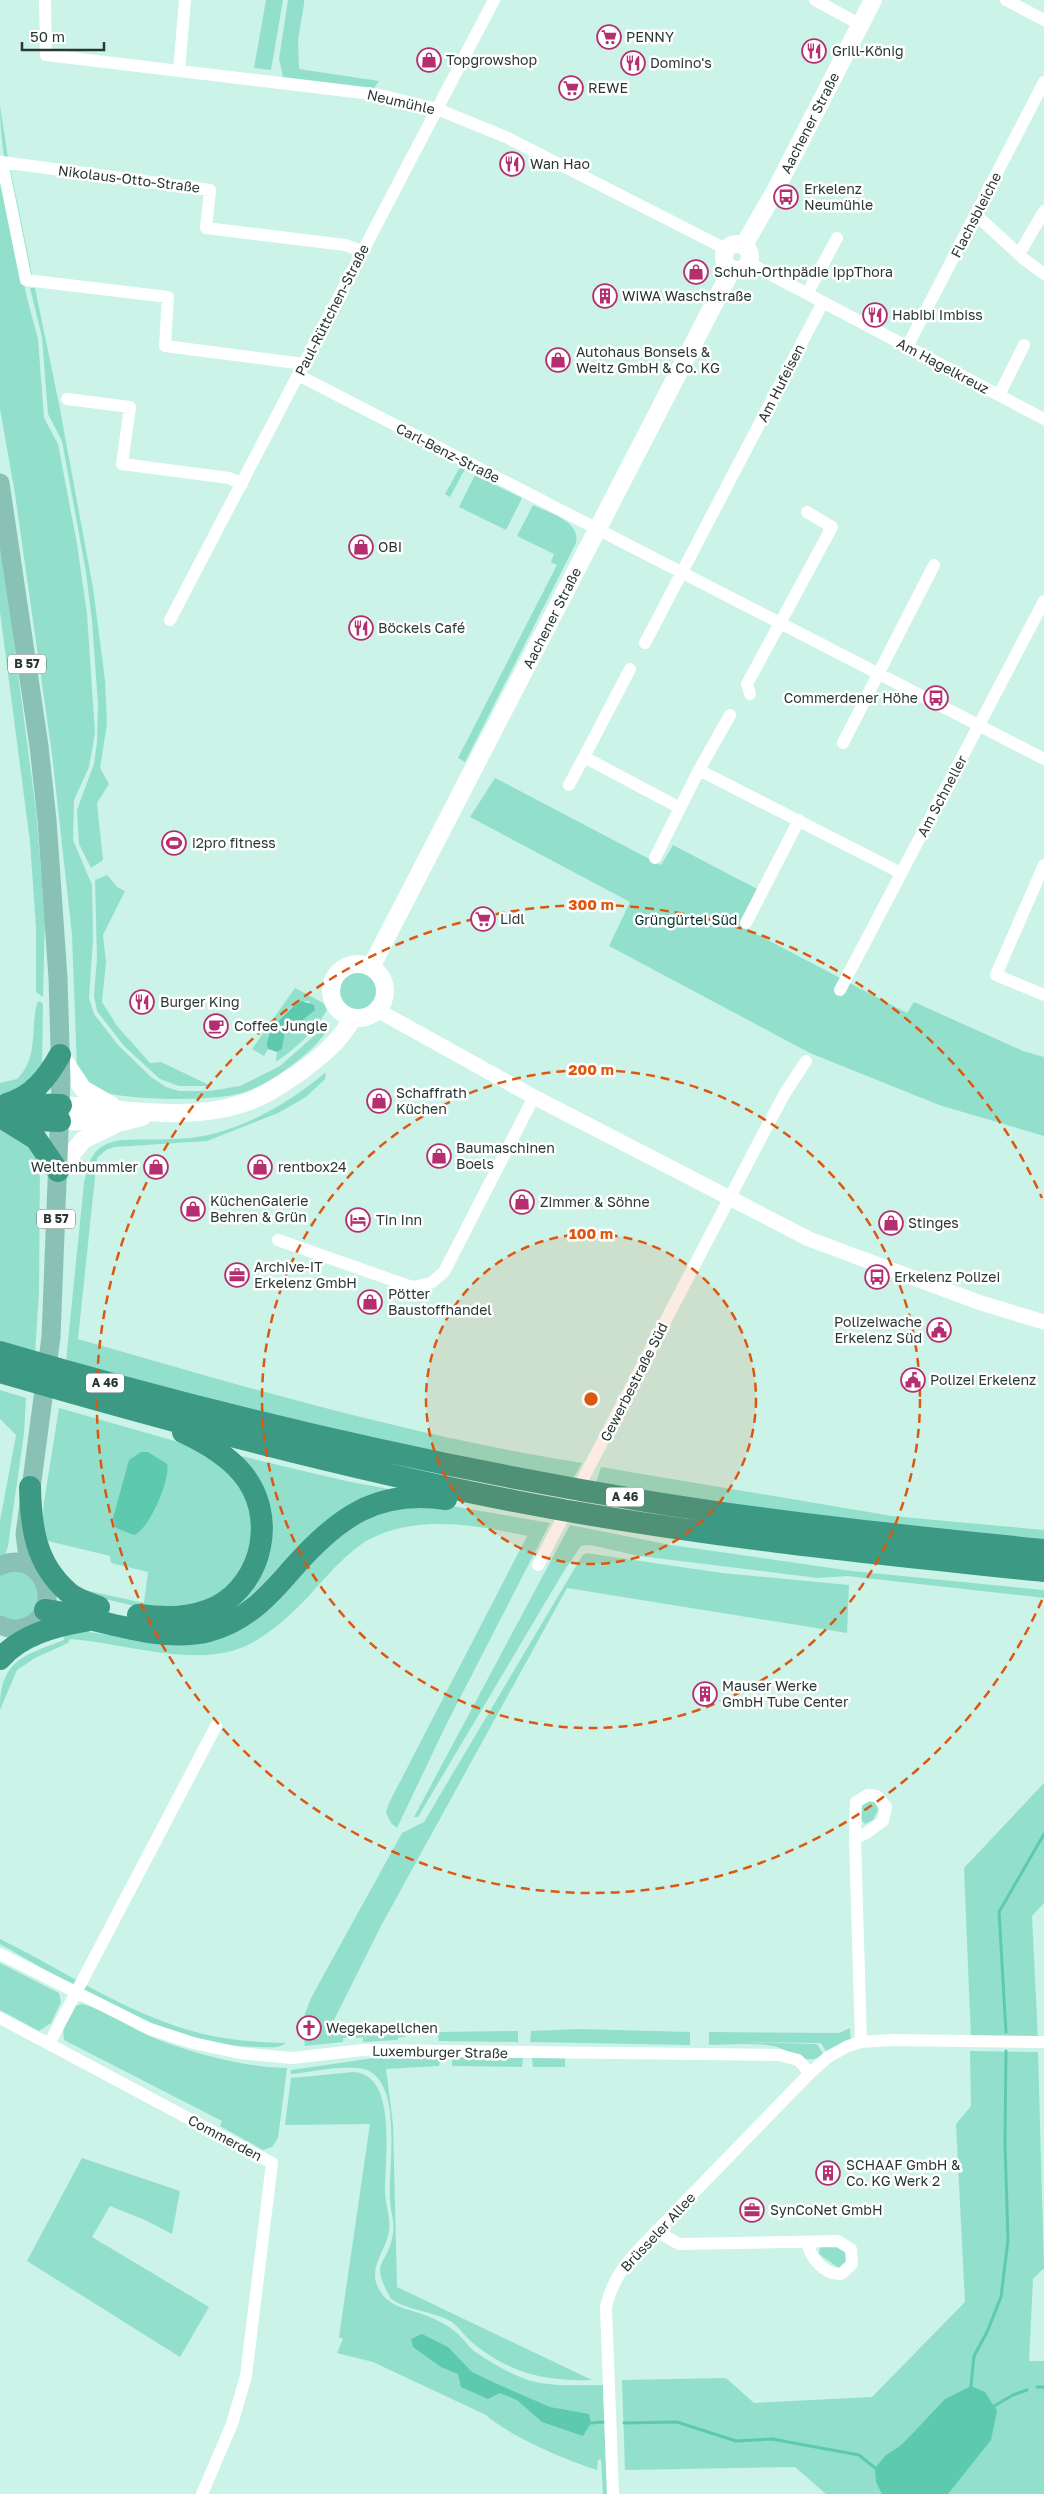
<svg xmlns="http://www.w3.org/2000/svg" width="1044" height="2494" font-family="'Golos Text',sans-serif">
	<rect width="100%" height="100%" fill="#cbf3e8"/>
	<path fill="#92e0cb" d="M266,0H283L271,70L254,68Z
		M288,0H304V4L298,40L299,69L379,81L374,88L283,77L279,59Z
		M0,106L8,158L32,275H29C18,220 0,162 0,106Z
		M0,159L26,294L38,339L44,418L58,444L77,544L87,614L95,733L89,767L74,800L73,840L92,885L93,939L89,998L94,1014L118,1045L151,1077L166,1087L179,1091H210L240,1086L280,1066L323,1028L327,1031C311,1054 270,1084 245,1092C218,1102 123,1101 97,1090C87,1086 82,1077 77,1068L72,935L52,754L15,494L0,409Z
		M30,288H35L59,404L93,588L105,680L107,724L100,768L109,784L97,803L103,860L91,868L79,844L77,810L94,764L97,742L98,704L92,621L86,572L62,441L48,414L42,337Z
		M460,467L465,469L450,497L445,494Z
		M475,475L522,498L506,530L459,507Z
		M533,505C549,513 581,521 576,543L465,762L458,758L557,565L551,562L554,554L517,536Z
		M0,538L36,810L45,919L43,997L36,992V928L30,842L0,612Z
		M495,778L661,865L673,845L761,891L743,927L907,1013L914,1002L1023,1051L1044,1057V1136L939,1105L810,1053L609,946L630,902L470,817Z
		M107,875L117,887L125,891L103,935L106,962L102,1002L117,1026L150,1063L161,1062L211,1086H179L160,1079L124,1046L97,1011L94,996L97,958L95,880Z
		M340 991a20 20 0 1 1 40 0a20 20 0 1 1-40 0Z
		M295,988L329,1006C318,1029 296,1048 276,1062L277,1052L282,1049L285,1031H297L300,1023L311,1014L309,1001C289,1000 275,1025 267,1041L268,1049L264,1056L252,1049Z
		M40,1001L43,1004L42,1071L0,1099V1083L17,1079C39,1057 30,1030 37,1003Z
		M326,1072L325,1079L306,1097L278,1113L207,1141L114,1147L106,1150L97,1158L78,1339C244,1387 411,1436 582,1463L573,1479L281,1419L66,1361L84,1183C90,1157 93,1145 121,1140C144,1139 167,1140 190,1138C240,1132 288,1104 326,1072Z
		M0,1128L14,1130L40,1161L39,1292L35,1354L0,1342Z
		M0,1390L26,1398L24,1434L8,1546L4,1559L0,1561V1521L16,1435L0,1419Z
		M59,1408L182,1443L232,1473L248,1501L253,1533L240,1574L212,1600L151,1610L80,1593V1589L144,1603L148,1572L111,1563L110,1556L44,1540L42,1527L44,1502Z
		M224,1452L346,1481L405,1492L383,1497L253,1605L208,1615L266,1542Z
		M601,1467L892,1516L1044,1530V1542L876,1526L596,1483Z
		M441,1504L550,1523L446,1725L397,1828L391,1823L386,1813L389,1803L527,1536C477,1525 416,1514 368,1540C348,1551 323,1580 308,1597C291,1615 259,1644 235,1650C185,1665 122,1643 70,1639L68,1643L35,1658L17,1670L0,1710C0,1660 23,1656 64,1640L63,1633L89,1632L145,1640H197L336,1535L377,1510Z
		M570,1525L671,1545L852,1571L1044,1590V1598L847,1576L818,1578L639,1556L590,1545L581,1546L564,1571L418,1817H414Z
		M586,1553L722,1573L849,1585L847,1633L567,1588L381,1926L327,2034L349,2032L348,2038H343V2042L304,2046L305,2043C296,2030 306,2012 311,1998L402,1833L424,1822L582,1556Z
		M9,1569L33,1576L41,1600L26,1620L0,1619V1572Z
		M1044,1783V1903L1032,1916L1038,2039H971L964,1868Z
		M867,1801L875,1802L878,1810L873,1820L865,1824L861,1820C861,1812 859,1805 867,1801Z
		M0,1939C63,1970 124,2012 192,2031C222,2040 255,2042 286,2043C278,2049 267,2047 257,2047C164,2045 79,1988 0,1944Z
		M0,1963L59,1993L61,2002L51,2023L39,2031L0,2010Z
		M82,2004C104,2009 124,2024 145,2034C182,2051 246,2068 287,2068L278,2138L272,2147L263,2150L220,2126L222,2121L64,2040L63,2028L75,2006Z
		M850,2028L851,2042L827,2053L821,2043L738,2042L817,2044L824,2055C805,2066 795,2053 777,2047C759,2042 729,2045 709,2045V2032L839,2033Z
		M578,2029L690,2032V2045L530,2042L531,2031Z
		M518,2031V2042L439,2041L437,2032Z
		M356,2032H405V2037H399L397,2040L363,2042V2038L372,2037L356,2038Z
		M970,2051L1038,2052L1044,2268L1033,2279L1029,2361H1044V2494H826L795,2467L625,2470L622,2380L726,2378L754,2403L872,2397L965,2302L956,2124L971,2106Z
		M441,2057L439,2066L386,2069L393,2124L397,2287L592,2380C546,2382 510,2373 474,2344C466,2338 460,2328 452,2322C433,2311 409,2311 391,2299C368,2258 388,2268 393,2233C395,2221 390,2210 390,2199C388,2168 403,2085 367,2070C350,2063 310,2072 291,2074V2070L374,2058Z
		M452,2057L523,2058L522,2067L452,2066Z
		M532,2058H565V2067H533Z
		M354,2072C399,2075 384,2164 385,2194C386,2206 391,2219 389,2231C387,2249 369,2266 377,2285C387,2309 409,2308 430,2317C441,2322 453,2328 461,2337C466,2342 469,2347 474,2351C491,2363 512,2375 531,2381C555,2387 579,2385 603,2385L607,2494H603L601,2459L598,2460L597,2470C566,2460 509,2436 486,2415L373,2362L337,2353L343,2339L339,2337L370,2124L285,2125L291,2078Z
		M82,2158L180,2191L172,2234L145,2220L110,2206L92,2237L209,2307L180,2357L27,2261Z
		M820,2247H837L845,2252L848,2261L839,2268L819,2254Z"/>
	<path fill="#5dcab0" d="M302,1001L314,1005L315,1010L300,1023L297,1031L285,1032L282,1049L277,1052L268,1049C261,1036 290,1006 302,1001Z
		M141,1452H148L167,1464C171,1479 149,1530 134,1535L116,1528L113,1518L129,1460Z
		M422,2334L448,2347L472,2372L495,2383L550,2407L589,2414L591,2423L583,2436L542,2422L517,2400L500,2393L488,2399L461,2387L458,2374L441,2367L413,2347L411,2339Z
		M971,2386L985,2392L997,2411L991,2440L948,2494H882L876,2482L875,2468L886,2455L900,2446L913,2433L945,2399Z"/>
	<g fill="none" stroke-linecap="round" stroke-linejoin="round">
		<path stroke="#5dcab0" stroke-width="3" d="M1006,2032L999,1912L1044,1834
			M971,2386L974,2356L987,2332L1001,2297L1008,2240L1005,2143L1006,2051
			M1037,2387H1044
			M994,2406L1013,2395L1027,2390
			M591,2423L604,2422
			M624,2423L677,2422L736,2441L772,2439L859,2455L875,2468"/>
		<path stroke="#fff" stroke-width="12" d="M45,0L46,55L380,95L437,109L508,138L726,249
			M815,0L861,25
			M1006,0L1044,20
			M179,71L185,0
			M976,215L1024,259L1044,274
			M1019,254L1044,211
			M749,263L1044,419
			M807,294L837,238
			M907,347L1044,82
			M304,364L165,346L168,297L26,280L2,162L210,190L206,228L345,245L362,251
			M298,375L1044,759
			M999,395L1024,345
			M67,399L130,407L122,464L229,478L242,484
			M170,620L494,0
			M645,643L823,302
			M750,694L747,684L832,527L807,512
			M843,743L934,565
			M584,757L630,669
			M699,770L730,715
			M569,785L584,757L680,808
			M655,858L699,770L901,873
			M1044,865L996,975L1044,995
			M746,923L799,820
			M840,990L1044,601
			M278,1240L412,1287L431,1283L444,1272L534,1097
			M538,1565L763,1134L785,1093L806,1061
			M855,1838L856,1802L868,1795L877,1796L886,1807L883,1821L865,1834L855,1838L861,2042
			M0,1954L150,2029L193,2043L239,2053L292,2058L363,2050L779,2055L798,2060L810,2073
			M0,2018L49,2044L216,1726
			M49,2044L272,2163L246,2376L232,2424L202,2494
			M656,2231L679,2244L838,2241L851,2249L852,2264L841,2274C824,2275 810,2257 807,2242
			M613,2494L606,2307C612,2282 623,2266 640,2248L810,2073L828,2057L848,2046L861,2042L891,2040L1044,2042"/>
		<path stroke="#fff" stroke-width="15" d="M377,1010L534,1097L809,1239L981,1303L1044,1322"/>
		<path stroke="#fff" stroke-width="18" d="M724 257a13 13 0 1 1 26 0a13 13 0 1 1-26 0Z
			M744,245L775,191L873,0
			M331 991a27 27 0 1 1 54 0a27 27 0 1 1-54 0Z
			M371,967L732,269
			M60,1055L83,1089L111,1105
			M61,1105C121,1108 186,1123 244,1103C263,1097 281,1085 297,1074C321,1057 339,1042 353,1018
			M60,1121L122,1122L142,1117
			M58,1171L83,1140L114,1125"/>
		<path stroke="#89c2b5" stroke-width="19" d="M0,483L39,746L47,820L58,978L61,1080L51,1337L25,1534L29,1565
			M0,1566C41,1546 68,1610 26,1627C18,1630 8,1629 0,1625"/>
		<path stroke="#3b9984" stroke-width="22" d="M7,1104C33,1096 47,1078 60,1055
			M12,1104L61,1105
			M4,1119L36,1139L58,1171
			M8,1119L60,1121
			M0,1352C214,1415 431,1466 651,1502C781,1523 913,1537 1044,1550
			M0,1372C169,1421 340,1467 514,1501C689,1535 867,1553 1044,1571
			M30,1487C31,1527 35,1563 68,1592C75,1599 89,1603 99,1607
			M45,1610C98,1617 156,1644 209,1631C246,1621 269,1596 293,1568C337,1518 376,1489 446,1499
			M138,1615C165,1618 191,1619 216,1607C264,1582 277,1514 242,1473C227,1455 204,1442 183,1432
			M0,1659C21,1635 55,1626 85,1621"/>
	</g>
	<circle cx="591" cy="1399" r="165" fill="#de570e" fill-opacity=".12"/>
	<g fill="none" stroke="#de570e" stroke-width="2.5" stroke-dasharray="9 6">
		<circle cx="591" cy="1399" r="165"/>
		<circle cx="591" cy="1399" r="329"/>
		<path d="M1042 1600A494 494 0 1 1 1042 1198"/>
	</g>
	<defs>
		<g id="supermarket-ring" transform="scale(1.25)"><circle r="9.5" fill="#fff" stroke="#b52e70" stroke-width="1.5"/><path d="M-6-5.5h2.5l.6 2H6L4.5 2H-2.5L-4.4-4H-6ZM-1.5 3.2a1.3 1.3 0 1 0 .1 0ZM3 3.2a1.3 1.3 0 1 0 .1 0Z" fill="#b52e70"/></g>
		<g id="restaurant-ring" transform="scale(1.25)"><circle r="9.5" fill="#fff" stroke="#b52e70" stroke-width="1.5"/><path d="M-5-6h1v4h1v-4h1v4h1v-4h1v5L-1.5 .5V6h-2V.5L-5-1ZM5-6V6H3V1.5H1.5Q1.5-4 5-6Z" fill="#b52e70"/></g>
		<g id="shop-ring" transform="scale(1.25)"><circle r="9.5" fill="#fff" stroke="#b52e70" stroke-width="1.5"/><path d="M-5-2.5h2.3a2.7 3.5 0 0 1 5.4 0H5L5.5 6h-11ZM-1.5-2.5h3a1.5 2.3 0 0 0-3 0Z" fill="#b52e70"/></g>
		<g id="bus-ring" transform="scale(1.25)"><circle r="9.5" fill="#fff" stroke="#b52e70" stroke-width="1.5"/><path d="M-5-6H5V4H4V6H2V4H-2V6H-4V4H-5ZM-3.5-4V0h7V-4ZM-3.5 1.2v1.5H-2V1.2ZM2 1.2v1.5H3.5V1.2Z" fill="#b52e70"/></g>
		<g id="building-ring" transform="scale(1.25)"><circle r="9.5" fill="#fff" stroke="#b52e70" stroke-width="1.5"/><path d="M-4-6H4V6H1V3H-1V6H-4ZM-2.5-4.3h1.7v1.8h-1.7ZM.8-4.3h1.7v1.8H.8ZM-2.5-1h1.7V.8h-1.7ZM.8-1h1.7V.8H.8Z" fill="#b52e70"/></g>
		<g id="stadium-ring" transform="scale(1.25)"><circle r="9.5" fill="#fff" stroke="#b52e70" stroke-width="1.5"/><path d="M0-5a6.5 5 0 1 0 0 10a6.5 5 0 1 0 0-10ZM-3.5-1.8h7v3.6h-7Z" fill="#b52e70"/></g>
		<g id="cafe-ring" transform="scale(1.25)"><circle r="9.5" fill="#fff" stroke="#b52e70" stroke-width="1.5"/><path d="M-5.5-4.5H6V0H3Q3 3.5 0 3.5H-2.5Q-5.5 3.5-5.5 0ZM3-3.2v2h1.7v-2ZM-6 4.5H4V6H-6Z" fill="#b52e70"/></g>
		<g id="hotel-ring" transform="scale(1.25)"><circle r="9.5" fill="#fff" stroke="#b52e70" stroke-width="1.5"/><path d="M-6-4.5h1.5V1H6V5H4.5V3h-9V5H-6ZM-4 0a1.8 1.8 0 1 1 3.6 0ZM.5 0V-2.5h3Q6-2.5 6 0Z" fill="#b52e70"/></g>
		<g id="office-ring" transform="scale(1.25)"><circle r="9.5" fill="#fff" stroke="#b52e70" stroke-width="1.5"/><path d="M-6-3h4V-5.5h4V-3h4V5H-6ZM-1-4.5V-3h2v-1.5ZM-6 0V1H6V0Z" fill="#b52e70"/></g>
		<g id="civic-ring" transform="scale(1.25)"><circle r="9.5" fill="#fff" stroke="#b52e70" stroke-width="1.5"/><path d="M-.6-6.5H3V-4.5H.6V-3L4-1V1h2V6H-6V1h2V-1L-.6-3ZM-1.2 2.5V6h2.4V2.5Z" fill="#b52e70"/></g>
		<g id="church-ring" transform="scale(1.25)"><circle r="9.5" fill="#fff" stroke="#b52e70" stroke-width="1.5"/><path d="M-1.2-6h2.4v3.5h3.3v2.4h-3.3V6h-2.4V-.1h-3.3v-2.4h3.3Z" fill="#b52e70"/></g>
	</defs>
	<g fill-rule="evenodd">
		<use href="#supermarket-ring" x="609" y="37"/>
		<use href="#restaurant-ring" x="814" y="51"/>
		<use href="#shop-ring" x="429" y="60"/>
		<use href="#restaurant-ring" x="633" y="63"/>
		<use href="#supermarket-ring" x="571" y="88"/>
		<use href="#restaurant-ring" x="512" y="164"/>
		<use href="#bus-ring" x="786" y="197"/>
		<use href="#shop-ring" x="696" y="272"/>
		<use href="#building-ring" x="605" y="296"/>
		<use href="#restaurant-ring" x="875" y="315"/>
		<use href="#shop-ring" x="558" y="360"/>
		<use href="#shop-ring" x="361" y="547"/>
		<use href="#restaurant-ring" x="361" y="628"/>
		<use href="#bus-ring" x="936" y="698"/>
		<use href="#stadium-ring" x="174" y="843"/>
		<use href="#supermarket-ring" x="483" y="919"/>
		<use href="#restaurant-ring" x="142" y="1002"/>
		<use href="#cafe-ring" x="216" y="1026"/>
		<use href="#shop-ring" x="379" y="1101"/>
		<use href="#shop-ring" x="439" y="1156"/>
		<use href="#shop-ring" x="156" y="1167"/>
		<use href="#shop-ring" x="260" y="1167"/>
		<use href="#shop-ring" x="522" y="1202"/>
		<use href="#shop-ring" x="193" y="1209"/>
		<use href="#hotel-ring" x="358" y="1220"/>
		<use href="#shop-ring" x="891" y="1223"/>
		<use href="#office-ring" x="237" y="1275"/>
		<use href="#bus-ring" x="877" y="1277"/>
		<use href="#shop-ring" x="370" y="1302"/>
		<use href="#civic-ring" x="939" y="1330"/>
		<use href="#civic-ring" x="913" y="1380"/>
		<use href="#building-ring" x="705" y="1694"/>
		<use href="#church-ring" x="309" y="2028"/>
		<use href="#building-ring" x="828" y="2173"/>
		<use href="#office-ring" x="752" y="2210"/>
	</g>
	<g text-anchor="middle" stroke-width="5" stroke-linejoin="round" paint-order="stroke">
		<g fill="#fff" stroke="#697471" stroke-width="1">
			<rect x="8" y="654.5" width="38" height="19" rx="4"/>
			<rect x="37" y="1209.5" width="38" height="19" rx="4"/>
			<rect x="86" y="1373.5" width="38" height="19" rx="4"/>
			<rect x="606" y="1487.5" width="38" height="19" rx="4"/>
		</g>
		<g font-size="12" font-weight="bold" fill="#293834">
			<text x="27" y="668">B 57</text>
			<text x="56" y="1223">B 57</text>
			<text x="105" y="1387">A 46</text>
			<text x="625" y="1501">A 46</text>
		</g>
		<g font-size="14" fill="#293834" stroke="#fff" text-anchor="start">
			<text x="626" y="42">PENNY</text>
			<text x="832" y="56">Grill-König</text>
			<text x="446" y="65">Topgrowshop</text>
			<text x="650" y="68">Domino's</text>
			<text x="588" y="93">REWE</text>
			<text x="530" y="169">Wan Hao</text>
			<text x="804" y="194">Erkelenz<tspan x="804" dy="16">Neumühle</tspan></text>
			<text x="714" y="277">Schuh-Orthpädie IppThora</text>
			<text x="622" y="301">WiWA Waschstraße</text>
			<text x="892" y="320">Habibi Imbiss</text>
			<text x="576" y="357">Autohaus Bonsels &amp;<tspan x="576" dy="16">Weitz GmbH &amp; Co. KG</tspan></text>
			<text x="378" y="552">OBI</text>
			<text x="378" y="633">Böckels Café</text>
			<text x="918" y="703" text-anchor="end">Commerdener Höhe</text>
			<text x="192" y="848">i2pro fitness</text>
			<text x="500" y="924">Lidl</text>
			<text x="160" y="1007">Burger King</text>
			<text x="234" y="1031">Coffee Jungle</text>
			<text x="396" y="1098">Schaffrath<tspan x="396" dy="16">Küchen</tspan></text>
			<text x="456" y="1153">Baumaschinen<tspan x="456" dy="16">Boels</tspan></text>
			<text x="138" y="1172" text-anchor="end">Weltenbummler</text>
			<text x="278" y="1172">rentbox24</text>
			<text x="210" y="1206">KüchenGalerie<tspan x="210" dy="16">Behren &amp; Grün</tspan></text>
			<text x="540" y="1207">Zimmer &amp; Söhne</text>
			<text x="376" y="1225">Tin Inn</text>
			<text x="908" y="1228">Stinges</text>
			<text x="254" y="1272">Archive-IT<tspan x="254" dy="16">Erkelenz GmbH</tspan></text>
			<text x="894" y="1282">Erkelenz Polizei</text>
			<text x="388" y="1299">Pötter<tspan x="388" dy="16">Baustoffhandel</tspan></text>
			<text x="922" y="1327" text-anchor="end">Polizeiwache<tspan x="922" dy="16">Erkelenz Süd</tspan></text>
			<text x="930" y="1385">Polizei Erkelenz</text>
			<text x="722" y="1691">Mauser Werke<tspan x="722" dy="16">GmbH Tube Center</tspan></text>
			<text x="326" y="2033">Wegekapellchen</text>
			<text x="846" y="2170">SCHAAF GmbH &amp;<tspan x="846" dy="16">Co. KG Werk 2</tspan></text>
			<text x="770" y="2215">SynCoNet GmbH</text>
		</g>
		<g font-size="14" fill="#293834" stroke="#fff">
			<text transform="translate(401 102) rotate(13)" y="5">Neumühle</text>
			<text transform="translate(810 123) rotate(-63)" y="5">Aachener Straße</text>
			<text transform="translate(129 179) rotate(7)" y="5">Nikolaus-Otto-Straße</text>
			<text transform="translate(976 215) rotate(-63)" y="5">Flachsbleiche</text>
			<text transform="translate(332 310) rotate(-63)" y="5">Paul-Rüttchen-Straße</text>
			<text transform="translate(943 366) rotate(28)" y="5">Am Hagelkreuz</text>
			<text transform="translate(781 383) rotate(-63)" y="5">Am Hufeisen</text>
			<text transform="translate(448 453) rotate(27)" y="5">Carl-Benz-Straße</text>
			<text transform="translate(552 618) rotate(-63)" y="5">Aachener Straße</text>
			<text transform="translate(942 796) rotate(-62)" y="5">Am Schneller</text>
			<text transform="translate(634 1382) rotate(-63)" y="5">Gewerbestraße Süd</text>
			<text transform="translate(440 2052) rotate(1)" y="5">Luxemburger Straße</text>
			<text transform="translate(225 2138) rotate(28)" y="5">Commerden</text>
			<text transform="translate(658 2232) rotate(-47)" y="5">Brüsseler Allee</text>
		</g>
		<g font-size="14" fill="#003228" stroke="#fff">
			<text x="686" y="925">Grüngürtel Süd</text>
		</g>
	</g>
	<circle cx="591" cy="1399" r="8" fill="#de570e" stroke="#fff" stroke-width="2.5"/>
	<g font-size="15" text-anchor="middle" font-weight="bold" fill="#de570e" stroke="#fff" stroke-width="5" stroke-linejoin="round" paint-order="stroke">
		<text x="591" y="910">300 m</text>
		<text x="591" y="1075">200 m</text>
		<text x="591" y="1239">100 m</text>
	</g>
	<path d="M22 42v8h82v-8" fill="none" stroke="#293834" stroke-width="2.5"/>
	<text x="30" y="42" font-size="15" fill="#293834" stroke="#ffffff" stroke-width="4" paint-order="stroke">50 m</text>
</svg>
